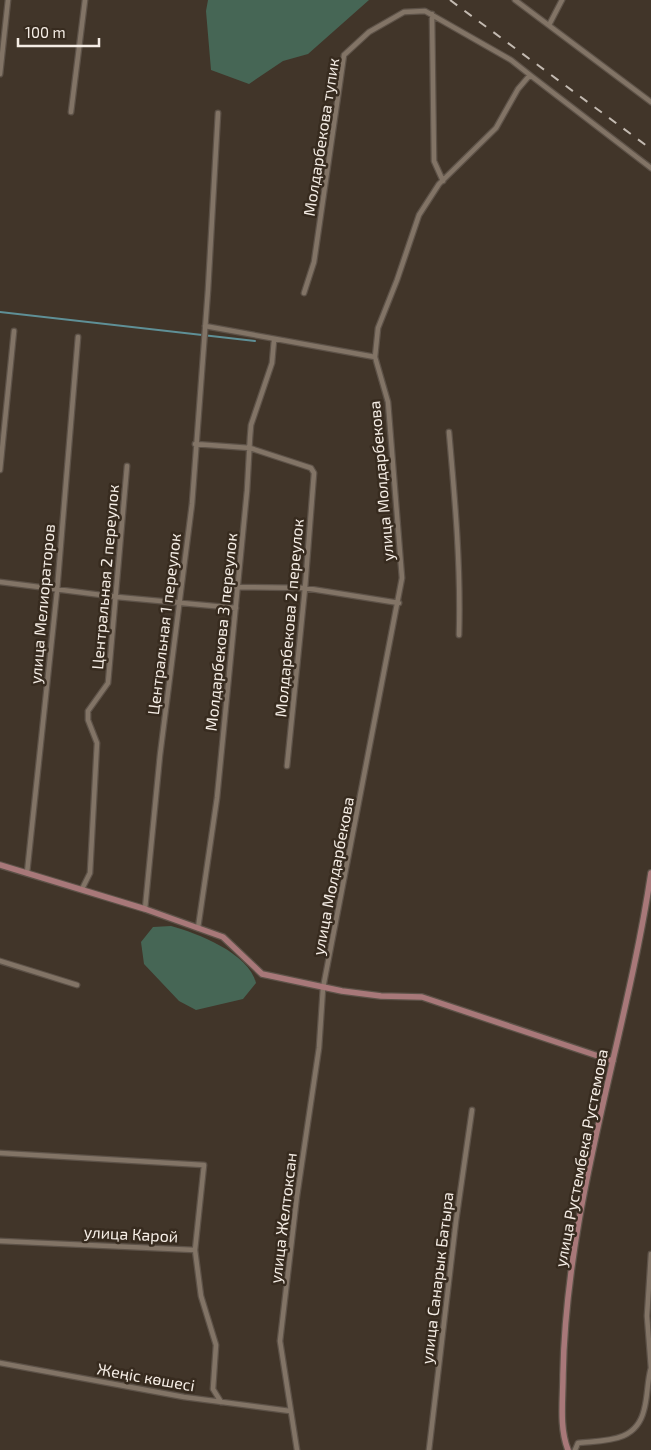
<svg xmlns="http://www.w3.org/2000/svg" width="651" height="1450" font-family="'Exo 2',sans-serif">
	<rect width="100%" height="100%" fill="#413529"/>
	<path fill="#466655" d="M208,0H369L308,54L283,61L249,84L211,70L206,11Z
		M171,926C197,933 249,953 256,983L243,999L196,1010L179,1001L144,964L141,942L153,927Z"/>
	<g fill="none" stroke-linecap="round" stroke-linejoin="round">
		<path stroke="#5f9097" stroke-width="2" d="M0,312L255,341"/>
		<g stroke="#5d5248" stroke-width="7">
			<path id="street" d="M515,0L651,102
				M432,14L434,161L443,181
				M549,25L562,0
				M0,74L8,0
				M71,112L85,0
				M304,293L314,262L344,55L369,32L404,12L425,11L511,60L530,75
				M205,326L375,357
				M449,432C455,500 461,567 459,635
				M195,444L250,448L311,468L314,473L305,588L287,766
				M0,470L14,331
				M0,582L117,597L236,608
				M236,587L305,588L399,603
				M27,873L57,591L78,337
				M82,889L90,873L97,743L88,720V711L108,683L127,466
				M145,909L160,755L192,504L208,290L218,113
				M198,928L217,798L247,491L250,437L251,425L272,363L274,340
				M0,961L77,985
				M0,1153L204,1165L195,1250
				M0,1241L195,1250L201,1296L216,1345L213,1389L221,1402
				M0,1363L184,1397L290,1411
				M651,1368L647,1316L651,1254
				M297,1450L280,1341L297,1196L319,1048L323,988L402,578L388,402L375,357L378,328L397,280L419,215L439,184L496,128L518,89L530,75L651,168
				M429,1450L456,1221L472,1110
				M575,1450L578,1443C605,1440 636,1443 644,1410C648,1396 647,1381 651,1368"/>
		</g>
		<g stroke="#5d5248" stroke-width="8">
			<path id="secondary" d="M0,865L145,909L223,937L262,974L342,991L381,996L422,997L613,1061
				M568,1450C559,1427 563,1400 563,1375C566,1204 626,1040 651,873"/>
		</g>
		<use href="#street" stroke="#827466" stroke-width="4.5"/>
		<use href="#secondary" stroke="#a87879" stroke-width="5.5"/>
		<path stroke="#c3bab1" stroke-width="2" stroke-dasharray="9 9" stroke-linecap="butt" d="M450,0L651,149"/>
	</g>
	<g text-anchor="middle" stroke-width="5" stroke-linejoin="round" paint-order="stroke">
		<g font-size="16" fill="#f5ede5" stroke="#372b1f">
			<text transform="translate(321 137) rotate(-81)" y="6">Молдарбекова тупик</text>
			<text transform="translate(381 481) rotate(-95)" y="6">улица Молдарбекова</text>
			<text transform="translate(105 577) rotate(-85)" y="6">Центральная 2 переулок</text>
			<text transform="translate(42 604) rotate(-85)" y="6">улица Мелиораторов</text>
			<text transform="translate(289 618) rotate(-85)" y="6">Молдарбекова 2 переулок</text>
			<text transform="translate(164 624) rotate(-83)" y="6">Центральная 1 переулок</text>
			<text transform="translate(221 632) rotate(-84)" y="6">Молдарбекова 3 переулок</text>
			<text transform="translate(333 876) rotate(-79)" y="6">улица Молдарбекова</text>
			<text transform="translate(581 1158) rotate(-79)" y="6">улица Рустембека Рустемова</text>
			<text transform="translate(283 1218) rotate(-83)" y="6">улица Желтоксан</text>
			<text transform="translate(131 1234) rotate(3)" y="6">улица Карой</text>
			<text transform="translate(437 1278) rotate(-83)" y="6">улица Санарык Батыра</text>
			<text transform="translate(146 1377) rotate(10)" y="6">Жеңіс көшесі</text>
		</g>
	</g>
	<path d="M18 38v8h81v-8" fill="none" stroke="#f5ede5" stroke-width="2.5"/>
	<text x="25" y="38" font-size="15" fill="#f5ede5" stroke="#372b1f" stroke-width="4" paint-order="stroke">100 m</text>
</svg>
